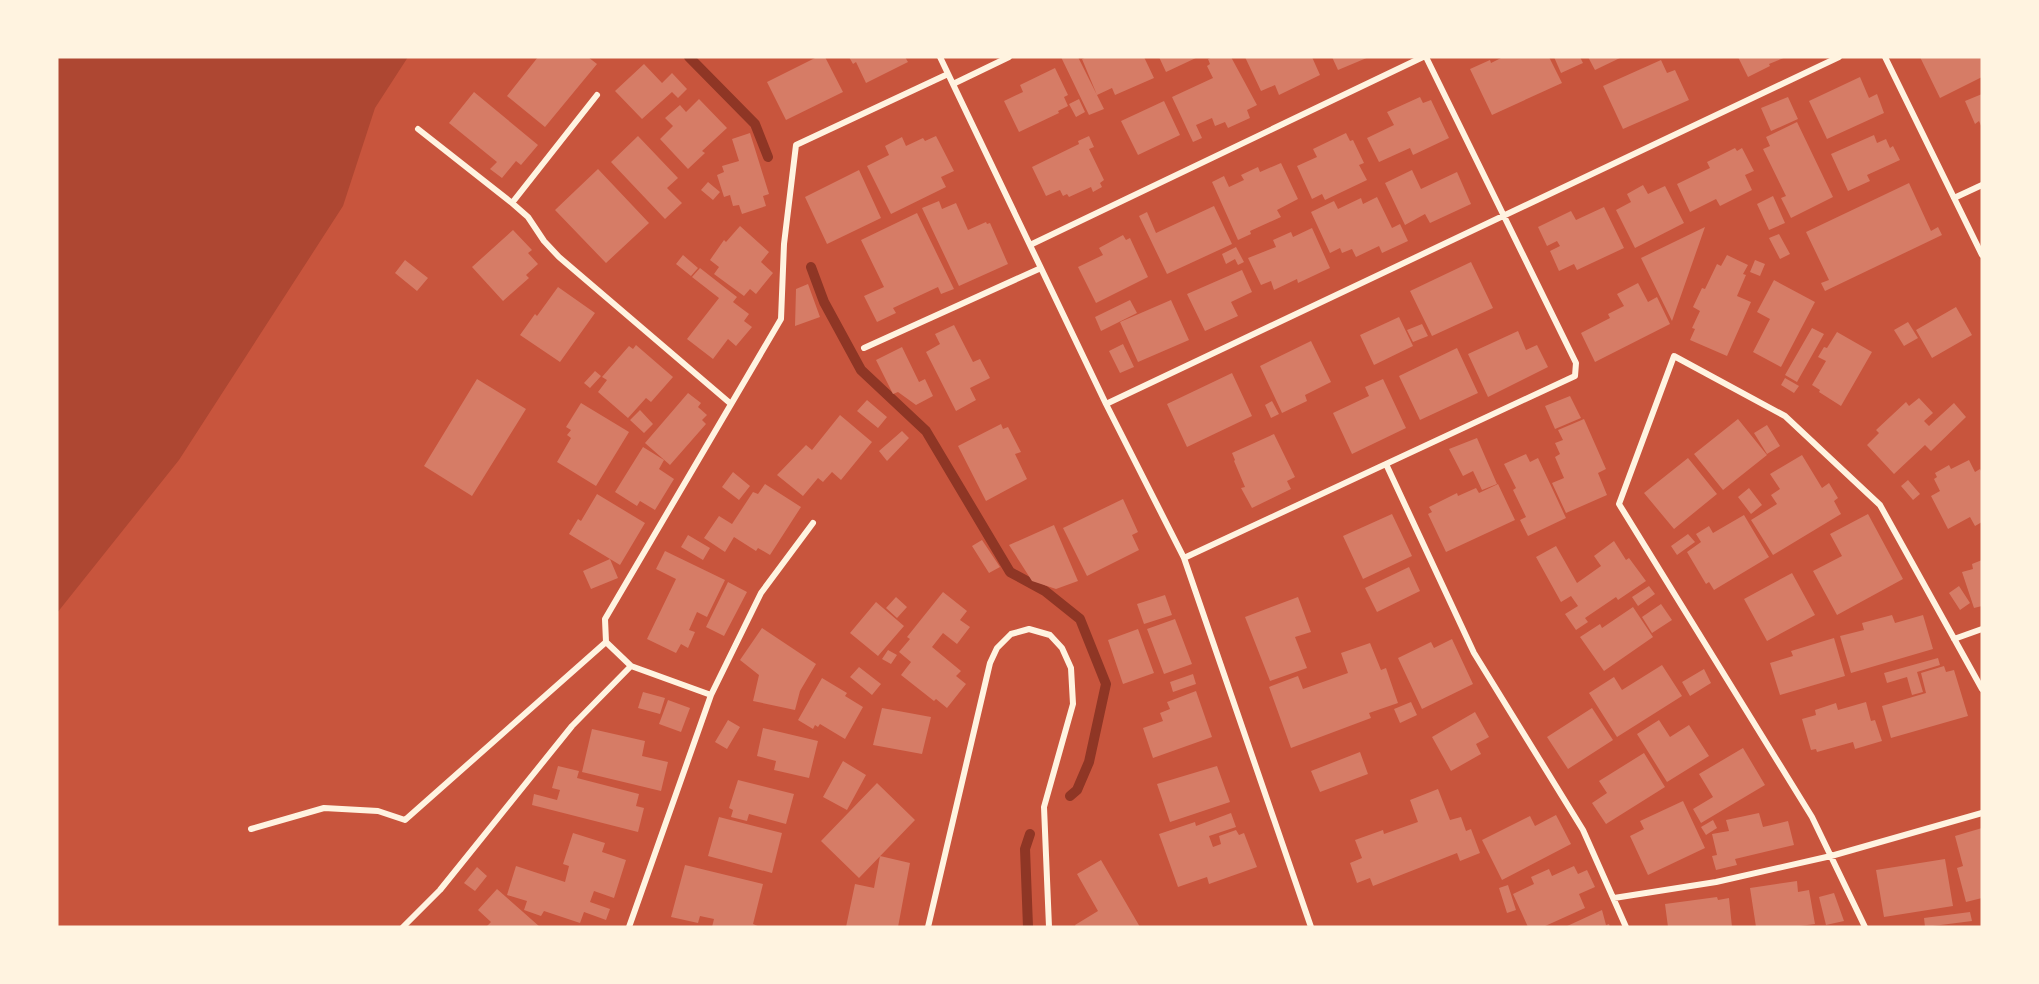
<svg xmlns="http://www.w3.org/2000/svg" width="2039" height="984" font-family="Bitter,serif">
	<rect width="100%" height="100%" fill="#c8553d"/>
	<path fill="#ae4732" d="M57,57H408L375,108L343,206L179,460L57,613Z"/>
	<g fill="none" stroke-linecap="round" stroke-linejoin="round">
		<path stroke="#8f3625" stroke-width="10" d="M689,57L755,124L768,157
			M811,267L824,302L861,370L926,431L1010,572L1045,591L1080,619L1106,684L1089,762L1077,790L1070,796
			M1028,927L1025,849L1030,834"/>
	</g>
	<path fill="#d67c66" d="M538,57H588L597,64L545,127L507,96Z
		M817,57H825L843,92L786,120L767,82Z
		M849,57H905L908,62L866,83L856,62L853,64Z
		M1061,57H1078L1104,109L1089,115Z
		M1087,57H1144L1154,78L1115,95L1112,88L1097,95L1082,59Z
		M1159,57H1198L1166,72Z
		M1213,57H1231L1257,105L1247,110L1250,118L1228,128L1225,122L1215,126L1212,118L1196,125L1202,138L1193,142L1172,97L1213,78L1207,66L1210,64L1208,59Z
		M1245,57H1312L1320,75L1279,95L1275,85L1261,91Z
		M1332,57H1369L1338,70Z
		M1503,57H1549L1562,83L1492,115L1470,69L1490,60L1491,63Z
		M1554,57H1580L1583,63L1561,73Z
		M1588,57H1622L1595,70Z
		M1738,57H1786L1769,64L1770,66L1748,77Z
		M1920,57H1982V77L1940,98Z
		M1661,60L1667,73L1675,70L1689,100L1623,129L1603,86Z
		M644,64L662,83L672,73L687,89L678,98L672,92L642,119L615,91Z
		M1055,68L1068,95L1064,97L1068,106L1058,111L1059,113L1019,132L1004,101L1023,92L1020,85Z
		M1860,77L1869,98L1877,94L1884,113L1827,139L1809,101Z
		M474,92L538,145L521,165L516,161L502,178L490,169L497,162L449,123Z
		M1982,94V128L1979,121L1975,124L1965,101Z
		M1420,97L1423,103L1431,100L1449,138L1413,155L1410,148L1379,162L1367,138L1394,125L1387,112Z
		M1788,97L1798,119L1771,131L1761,108Z
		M699,99L727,128L702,151L705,153L688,169L660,139L673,126L665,118L680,105L686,112Z
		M1079,99L1085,112L1076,117L1069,104Z
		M1164,101L1180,135L1138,155L1121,121Z
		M1797,122L1833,197L1791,218L1781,198L1786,196L1763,149L1770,146L1766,137Z
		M750,133L769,194L763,196L766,206L742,214L739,205L733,206L730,195L724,197L717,175L724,172L722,166L739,161L732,139Z
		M1346,133L1350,141L1353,140L1364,163L1359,165L1367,180L1325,200L1322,194L1312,199L1297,166L1317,157L1313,149Z
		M1874,135L1877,143L1886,139L1890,148L1893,146L1900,160L1867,175L1870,181L1848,191L1831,154Z
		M638,136L678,178L667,188L682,203L665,219L611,162Z
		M936,136L954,171L941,177L946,187L891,214L867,166L889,155L885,146L902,137L906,146L923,138L925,141Z
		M1089,136L1094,147L1089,149L1104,180L1100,183L1102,187L1093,192L1091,187L1069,197L1067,194L1063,196L1060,190L1046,196L1032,167L1079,144L1078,141Z
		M1735,148L1737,151L1742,148L1754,171L1745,175L1752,190L1720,206L1716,199L1690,212L1677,184L1710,168L1707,162Z
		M1281,163L1298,199L1277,210L1281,217L1250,231L1251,234L1238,240L1212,182L1224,176L1229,187L1244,180L1241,175L1258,167L1260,172Z
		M598,169L649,223L606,263L555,210Z
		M859,170L881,218L827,244L805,197Z
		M1412,170L1421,189L1457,172L1471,204L1430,223L1425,214L1405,225L1385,183Z
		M708,182L720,192L713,200L701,190Z
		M1909,183L1931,231L1938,227L1942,235L1825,291L1821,283L1829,280L1806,232Z
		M1643,185L1648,194L1665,186L1684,223L1635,248L1616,210L1631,202L1627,194Z
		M1773,196L1785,223L1769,230L1757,204Z
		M1377,197L1392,228L1400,224L1408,241L1382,253L1379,246L1356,257L1352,249L1342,253L1340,248L1330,253L1311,212L1334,201L1338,209L1361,198L1363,204Z
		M939,201L942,209L956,203L968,230L986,222L987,224L990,223L1008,264L959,286L922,208Z
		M1214,206L1232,244L1167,274L1139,216L1147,212L1156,233Z
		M1604,207L1624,248L1577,270L1574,264L1559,271L1550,251L1560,246L1557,241L1547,246L1538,227L1571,211L1576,220Z
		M917,213L954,289L941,294L938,287L893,308L896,313L877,322L864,296L884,287L861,240Z
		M740,226L769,252L761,262L773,273L756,294L750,289L744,296L714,274L719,267L710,260L724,240L726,242Z
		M1705,227L1672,321L1641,258Z
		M1312,228L1330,268L1298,283L1297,279L1274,290L1271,281L1261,285L1248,258L1276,247L1273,240L1291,232L1293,237Z
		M513,230L532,250L528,253L538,264L526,275L529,278L503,301L472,267Z
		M1779,234L1790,254L1780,259L1769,238Z
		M1123,235L1126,240L1130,238L1148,277L1096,303L1078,267L1103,255L1099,248Z
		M1236,247L1244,262L1238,265L1235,259L1226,264L1222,254Z
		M683,255L698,268L691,276L676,264Z
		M1727,255L1748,265L1743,274L1746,275L1737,296L1751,302L1727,356L1690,340L1695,329L1692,328L1700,311L1693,307L1702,288L1705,289L1717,264L1721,266Z
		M405,260L428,278L417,291L395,273Z
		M1755,260L1765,264L1760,276L1750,272Z
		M1471,262L1493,308L1432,336L1410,291Z
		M700,268L737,297L733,302L749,314L744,321L752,327L736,346L728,339L713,359L687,339L719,298L692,277Z
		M1242,270L1252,292L1231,302L1238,316L1205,331L1187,294Z
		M1774,280L1815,302L1781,367L1753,352L1770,319L1757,312Z
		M1638,283L1648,302L1657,297L1670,324L1595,362L1581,333L1610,318L1608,314L1624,306L1617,294Z
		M808,284L820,317L795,326L796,289Z
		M558,287L595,313L560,362L520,335L535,314L537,316Z
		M1130,300L1137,313L1101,331L1095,317Z
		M1171,300L1189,340L1138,362L1120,322Z
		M1956,307L1972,335L1932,358L1916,330Z
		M1399,317L1413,346L1374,365L1360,335Z
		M1908,322L1918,338L1904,346L1894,330Z
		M1422,324L1428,336L1413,342L1407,330Z
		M954,325L973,362L980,359L990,378L970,388L976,400L956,411L926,352L940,344L935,334Z
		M1812,328L1824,334L1797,382L1785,375Z
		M1518,331L1526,350L1537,345L1548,367L1488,397L1468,354Z
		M1837,332L1872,352L1841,406L1819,392L1820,390L1812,385L1826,361L1818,357L1824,347L1827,348Z
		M1311,341L1331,382L1305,395L1307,401L1282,413L1260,366Z
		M1123,344L1134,367L1120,373L1109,351Z
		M636,345L673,377L651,402L646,398L628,418L598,392L607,380L602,377L629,346L633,349Z
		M902,347L919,382L925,379L933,396L916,405L898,392L893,394L876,360Z
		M1457,348L1478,393L1420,420L1399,376Z
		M595,371L601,376L590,388L584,383Z
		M1232,373L1252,416L1187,447L1167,404Z
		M1785,378L1799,386L1794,393L1781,385Z
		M477,379L526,409L472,496L424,466Z
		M1383,379L1406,428L1352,454L1333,413L1369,396L1365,387Z
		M688,393L701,403L698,407L707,415L702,420L706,424L670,465L645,443Z
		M1570,396L1581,418L1555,429L1545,406Z
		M1919,398L1933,413L1924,421L1929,426L1954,403L1966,417L1931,451L1925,445L1894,474L1867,445L1879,433L1876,430L1906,402L1909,406Z
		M867,400L887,417L878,428L857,411Z
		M1272,401L1279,414L1271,418L1265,405Z
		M581,403L629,432L596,486L557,462L571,438L567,435L571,430L566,427Z
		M640,410L653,424L644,433L630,420Z
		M840,415L872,442L841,480L832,472L823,482L818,478L803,496L777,475L806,445L812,450Z
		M1584,419L1606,469L1598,473L1607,495L1566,513L1552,483L1564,478L1555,457L1560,454L1555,443L1563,440L1558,430Z
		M1738,419L1767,455L1723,490L1694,454Z
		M1001,424L1003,429L1008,427L1021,452L1015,454L1027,479L986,501L958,446Z
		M1767,425L1780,446L1767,454L1754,433Z
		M902,431L909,438L887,461L879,451Z
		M1274,434L1295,477L1287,481L1291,489L1252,508L1241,488L1245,487L1234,461L1235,460L1232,453Z
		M1477,438L1497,484L1482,490L1473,471L1463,476L1449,449Z
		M643,447L664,460L659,469L674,479L655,510L640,501L637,506L615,492Z
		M1526,454L1530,462L1538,458L1566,518L1528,536L1520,520L1526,517L1513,490L1516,488L1504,464Z
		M1802,455L1822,488L1829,483L1838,498L1834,501L1841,514L1773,555L1751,520L1777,504L1771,495L1780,489L1770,474Z
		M1688,458L1717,494L1674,529L1644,493Z
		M1969,460L1975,472L1980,469L1982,473V522L1975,526L1970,517L1948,529L1931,496L1940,491L1934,479L1937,477L1935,473L1949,465L1951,469Z
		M733,472L750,486L739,500L722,487Z
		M1908,480L1920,494L1913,500L1901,486Z
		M765,484L801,507L770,555L758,548L756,551L734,537L725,552L704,538L719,516L732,524L753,492L758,494Z
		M1498,484L1515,520L1446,552L1428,514L1432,512L1429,507L1457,493L1458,496L1476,488L1479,493Z
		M1749,488L1762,505L1751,514L1738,497Z
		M597,494L645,523L620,565L569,534L578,519L581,521Z
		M1123,499L1138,532L1132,535L1139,550L1087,576L1063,528Z
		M1392,514L1412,556L1363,579L1343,536Z
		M1868,514L1903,579L1837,615L1813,571L1842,556L1830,534Z
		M1744,515L1769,557L1714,590L1709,582L1706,584L1687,552L1701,542L1696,534L1709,526L1713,533Z
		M1054,525L1078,581L1056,589L1032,581L1009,545Z
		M1688,534L1695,542L1677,555L1671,546Z
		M688,535L710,548L703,560L681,547Z
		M982,540L1000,567L989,573L972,546Z
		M1614,541L1626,560L1629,558L1646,581L1618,600L1616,597L1585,618L1588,622L1576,630L1565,614L1578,606L1571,596L1561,602L1536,557L1556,546L1577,583L1601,566L1594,556Z
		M665,551L725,580L707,617L697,612L689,630L695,632L688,648L681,644L676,653L647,639L676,579L656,569Z
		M610,559L618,578L591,589L583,571Z
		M1982,560V606L1974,608L1962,572L1973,569L1972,564Z
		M1409,567L1420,591L1377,612L1365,588Z
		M1792,573L1815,615L1767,641L1744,599Z
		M728,582L747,592L724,636L706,627Z
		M1649,586L1655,594L1638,606L1632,597Z
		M1959,586L1970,603L1960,610L1949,593Z
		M943,592L967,611L960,620L970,627L957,644L943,633L932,647L961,671L956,676L966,684L947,708L936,699L934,701L901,675L911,662L899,652L910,639L907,637Z
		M1165,595L1172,615L1144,624L1137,604Z
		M896,597L907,607L897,618L886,608Z
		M1298,597L1311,632L1295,637L1307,668L1270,681L1245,617Z
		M876,602L904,626L878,656L850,633Z
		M1661,604L1672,620L1652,633L1642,617Z
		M1633,607L1653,637L1604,671L1580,637L1600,624L1602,628Z
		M1892,615L1895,623L1923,615L1933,649L1851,673L1840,636L1864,630L1862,623Z
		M1175,619L1192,664L1164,674L1147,629Z
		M762,628L816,664L800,691L795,710L753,701L759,675L740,660Z
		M1138,629L1154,673L1123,684L1108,640Z
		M1834,638L1845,676L1780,695L1770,663L1793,656L1791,651Z
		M1452,639L1473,684L1422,709L1398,658L1431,642L1434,648Z
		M1370,643L1381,670L1386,668L1398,703L1369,713L1371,718L1291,748L1269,687L1298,676L1303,689L1348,673L1341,653Z
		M888,650L897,655L891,664L882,659Z
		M1938,658L1940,665L1917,672L1923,692L1912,695L1907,677L1887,683L1884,673Z
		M1662,665L1682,696L1617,737L1589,693L1614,677L1622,690Z
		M1944,666L1946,672L1954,670L1968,716L1891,738L1882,706L1926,693L1921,673Z
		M859,667L881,684L872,695L850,677Z
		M1704,669L1711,683L1690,696L1682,682Z
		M1193,674L1196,684L1173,692L1170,682Z
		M822,678L847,693L845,696L863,707L845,739L820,724L818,727L815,725L813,729L798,720Z
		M1196,691L1212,737L1153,758L1143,728L1163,721L1160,713L1170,709L1167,702Z
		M643,692L665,698L660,714L638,708Z
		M668,700L690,708L681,732L659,724Z
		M1411,702L1417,715L1400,723L1394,709Z
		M1866,702L1871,721L1875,720L1882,741L1855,749L1853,742L1817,752L1816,749L1811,750L1802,719L1816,715L1815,710L1836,703L1838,710Z
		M882,708L931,717L922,754L873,745Z
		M1592,708L1613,740L1568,769L1547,737Z
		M1475,712L1489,737L1476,744L1481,754L1451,771L1432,737Z
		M728,720L740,727L727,749L715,742Z
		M1659,720L1670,737L1689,725L1709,756L1667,782L1637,734Z
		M763,728L818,741L809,778L774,770L776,761L757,756Z
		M592,729L645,741L642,756L668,762L661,791L582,772Z
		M1743,748L1765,785L1701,823L1693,809L1713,797L1699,774Z
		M1360,752L1368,774L1320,792L1311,771Z
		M1644,753L1665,787L1606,824L1592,803L1607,793L1599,781Z
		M843,761L866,775L847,810L823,797Z
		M558,766L579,771L577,778L639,794L636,806L644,808L638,832L532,805L534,794L557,800L560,790L552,788Z
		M1217,766L1230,802L1170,822L1157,784Z
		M738,780L794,794L786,824L749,814L747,821L731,817L733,810L729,808Z
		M877,783L915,820L859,878L821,841Z
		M1438,789L1450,820L1461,817L1466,831L1471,829L1480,853L1460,861L1457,853L1373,886L1370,878L1357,883L1350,863L1362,858L1355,840L1383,830L1384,834L1418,822L1410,800Z
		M1683,801L1705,848L1648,875L1630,836L1644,829L1640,821Z
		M1231,813L1236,827L1209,836L1213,847L1221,844L1219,836L1236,830L1239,835L1244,833L1257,867L1209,884L1207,877L1178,887L1159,834L1195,822L1196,826Z
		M1759,813L1763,827L1788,821L1794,845L1735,859L1737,865L1716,870L1712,856L1717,855L1712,834L1729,831L1726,820Z
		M1556,815L1571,844L1502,880L1482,840L1530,816L1535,826Z
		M719,817L782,833L772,873L708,856Z
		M1713,820L1717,828L1706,835L1701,827Z
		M1982,828V898L1966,902L1957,868L1963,866L1955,836Z
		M573,833L605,843L602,852L626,860L614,898L594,891L590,902L610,909L606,920L584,912L580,923L544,911L541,916L524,910L527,901L507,895L516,866L565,882L569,866L563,864Z
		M880,856L910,863L898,927H846L855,884L874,888Z
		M1945,859L1953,906L1884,917L1876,870Z
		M1101,860L1140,927H1076L1075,925L1098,911L1077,874Z
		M685,865L763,884L753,924L760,927H712L714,919L700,916L698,923L671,917Z
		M1574,866L1578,874L1587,870L1595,887L1579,894L1585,908L1543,927H1528L1513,894L1534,884L1531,877L1549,869L1552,876Z
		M477,867L487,876L475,891L464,883Z
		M1797,881L1798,892L1809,890L1815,924L1792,927H1756L1750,888Z
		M1508,885L1516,910L1507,913L1499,888Z
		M497,889L540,927H486L491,922L478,910Z
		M1834,893L1844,921L1826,925L1819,897Z
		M1717,897L1718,900L1729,898L1732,927H1668L1665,904Z
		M1602,910L1606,925L1609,924L1610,927H1565Z
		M1970,912L1972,921L1925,927L1924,918Z"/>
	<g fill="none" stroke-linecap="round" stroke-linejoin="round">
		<path stroke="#fff3e0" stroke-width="6" d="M940,57L1106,404L1184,558L1311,927
			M1885,57L1982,255
			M953,84L1009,57
			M418,129L512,203L528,217L544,241L559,257L731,404
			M1954,198L1982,185
			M512,203L597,95
			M1030,245L1423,57
			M864,348L1041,268
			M1106,404L1839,57
			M1386,464L1474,653L1583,830L1626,927
			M1184,558L1575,376L1576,363L1426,57
			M1954,639L1982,629
			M711,695L761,593L813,523
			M251,829L324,808L378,811L405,820L606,642
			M1614,898L1716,882L1831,856L1982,813
			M403,927L440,890L572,726L631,666
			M629,927L711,695L631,666L606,642L605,619L781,319L784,244L796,145L948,74
			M928,927L990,663L997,648L1011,634L1029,629L1050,635L1062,648L1071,668L1073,704L1044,807L1049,927
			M1865,927L1812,817L1619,504L1674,356L1785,416L1880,505L1982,689"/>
	</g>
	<rect width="2039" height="984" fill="none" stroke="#fff3e0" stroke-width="117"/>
</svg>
